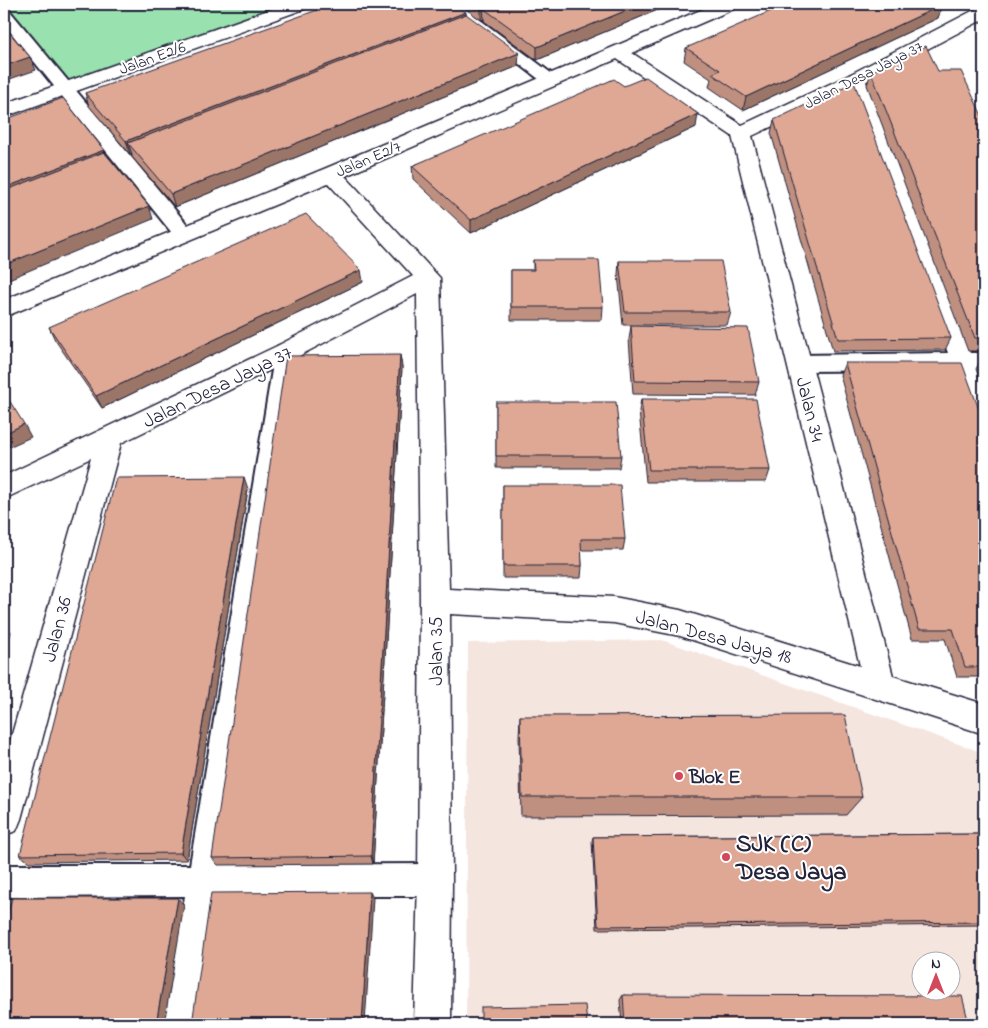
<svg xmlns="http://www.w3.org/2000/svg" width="988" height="1028" font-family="'Indie Flower',sans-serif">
	<rect width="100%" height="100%" fill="#fff"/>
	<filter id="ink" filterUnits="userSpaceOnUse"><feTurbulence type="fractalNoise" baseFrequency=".02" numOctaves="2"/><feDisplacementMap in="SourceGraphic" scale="10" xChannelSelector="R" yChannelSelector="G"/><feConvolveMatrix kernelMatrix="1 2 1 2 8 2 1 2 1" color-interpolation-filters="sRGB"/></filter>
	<g filter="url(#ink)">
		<path fill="#f5e5df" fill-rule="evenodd" d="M662,640L984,753V1024H466L468,643ZM920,960H950V990H920Z"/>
		<path fill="#99e1af" stroke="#5e8275" d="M4,4H301L65,89L4,14Z"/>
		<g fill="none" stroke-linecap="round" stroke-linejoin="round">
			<g stroke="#22223b" stroke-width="4">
				<path id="lane" d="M441,4H459L559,79L556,83L550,84L544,83Z
					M4,9L10,11L190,228L193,233L190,238L183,240L176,238L4,24Z
					M856,74L862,75L865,79L970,353H984V369H977L984,389V428L976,425L972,419L954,370L799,371L791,369L788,363L791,357L799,355L948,353L847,79L850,75Z
					M286,344L294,346L297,352L221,865L435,864L446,869L451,880L446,891L435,896H217L198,1024H164L185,896L4,897V865H190L275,352L278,346Z"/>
			</g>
			<g stroke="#22223b" stroke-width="3">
				<path id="street" d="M285,4H310L307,8L4,117V104Z
					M715,4H739L736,8L632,53L742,125L849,75L978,8L984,7V19L863,83L752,136L893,676L984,704V734L680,636L614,623L450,614L452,880L451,1024H414L418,880L420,601L417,294L295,358L121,443L21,819L16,831L4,835V762L91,458L4,499V476L277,346L413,276L328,183L4,317V300L324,169ZM617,59L732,136L860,666L680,610L614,597L449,589L440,278L345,176Z"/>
			</g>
			<use href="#lane" fill="#fff" fill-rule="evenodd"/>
			<use href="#street" fill="#fff" fill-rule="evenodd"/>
		</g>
		<path fill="#bf9080" stroke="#22223b" d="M459,4H672L537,60L484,21V19L481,20Z
			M942,5L938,18L743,110L709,87L711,79L684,61L686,48Z
			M466,15L518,66L175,207L132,157V154H130L89,106L85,93Z
			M938,71L984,120V351H968L867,85L871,72Z
			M624,86L696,127L471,233L413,179L412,166Z
			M774,120L951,338L945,350L833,351L771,133Z
			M533,260L603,307L602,320H511V270H533Z
			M619,261L731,312L727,325H623L618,274Z
			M363,282L102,408L55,340L49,327Z
			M631,326L759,382L755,395L633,394L629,339Z
			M400,355L402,367L373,864L218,865L212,858Z
			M983,356H984V391L976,369Z
			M845,363L984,423V677H957L945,639H912L840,375Z
			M641,399L770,470L766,482H646L639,411Z
			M496,402L621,456L619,468H496Z
			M503,485L625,539L623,550H581L582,566L581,578H503Z
			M248,489L187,860L29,862L20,855Z
			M520,716L862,797L846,815L521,816L519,737Z
			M984,834V925L597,929L592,841L593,837Z
			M623,995L969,1024H622L620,1000Z"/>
		<path fill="#9b7668" stroke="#22223b" d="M488,4H521L483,8L484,19L481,20V7Z
			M642,4H672L537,60V47Z
			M942,5L938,18L743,110L746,97Z
			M466,12V25L128,143L132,154H130L126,141Z
			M519,53L518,66L175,207L171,194Z
			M30,57L36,70L4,81V66Z
			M698,114L696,127L471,233V220Z
			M104,150L109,163L4,203V188Z
			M149,206L153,219L4,281V265Z
			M361,270L363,282L102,408L96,396Z
			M400,355L402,367L373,864L371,856Z
			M24,424L31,437L4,449V434Z
			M244,477L248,489L187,860L181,853Z
			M4,622L11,632L4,657Z
			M370,892L373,898L365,1024H362Z
			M178,898L184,905L164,1024H156Z"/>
		<path fill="#dea895" stroke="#22223b" d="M334,4H454L466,12L126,141L85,93Z
			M477,4H488L481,7Z
			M494,4H642L537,47L483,8Z
			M787,4H940L942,5L746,97L712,74L720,70L686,48Z
			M466,14L519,53L171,194L128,143Z
			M4,26L30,57L4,66Z
			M926,46L938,71H961L984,120V338H975L871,72Z
			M646,77L698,114L471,220L412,166L614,79L624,86Z
			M854,82L951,338L838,339L774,120Z
			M63,98L104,150L4,188V120Z
			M104,152L149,206L4,265V191Z
			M306,214L361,270L96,396L49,327Z
			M533,260H599L603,307H511V270H534Z
			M619,261H721L731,312H625Z
			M631,326L748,328L759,382L635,381Z
			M400,355L371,856L212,858L286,356Z
			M845,363H962L984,423V667H965L953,629H919Z
			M4,392L24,424L4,434Z
			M641,399H756L770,470H649Z
			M496,402H616L621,456H496Z
			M244,477L181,853L20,855L116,478Z
			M503,485H620L625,539H581L582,566H503Z
			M845,715L862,797H522L520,716Z
			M984,834V922L598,926L593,837Z
			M370,892L362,1024H192L211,893Z
			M12,898H178L156,1024H4V928Z
			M623,995L962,996L969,1024H625Z
			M585,1005L587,1024H481V1007Z"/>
	</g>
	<g fill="#d1495b" stroke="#fff" stroke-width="2">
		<circle cx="679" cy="776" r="5"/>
		<circle cx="726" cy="857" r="5"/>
	</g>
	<g text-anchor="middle" stroke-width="4" stroke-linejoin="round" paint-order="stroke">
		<g font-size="16" fill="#22223b" stroke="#fff">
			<text transform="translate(152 57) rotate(-20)" y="6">Jalan E2/6</text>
			<text transform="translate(863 74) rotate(-27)" y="6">Jalan Desa Jaya 37</text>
			<text transform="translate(368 158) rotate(-23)" y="6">Jalan E2/7</text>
		</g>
		<g font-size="20" fill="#22223b" stroke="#fff">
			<text transform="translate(217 386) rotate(-26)" y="7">Jalan Desa Jaya 37</text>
			<text transform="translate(811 409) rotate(76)" y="7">Jalan 34</text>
			<text transform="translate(56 629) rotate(-75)" y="7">Jalan 36</text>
			<text transform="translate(714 636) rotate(15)" y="7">Jalan Desa Jaya 18</text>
			<text transform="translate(435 651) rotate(-90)" y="7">Jalan 35</text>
		</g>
		<g font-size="20" font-weight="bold" fill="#22223b" stroke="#fff" text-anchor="start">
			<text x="689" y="783">Blok E</text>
		</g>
		<g font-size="24" font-weight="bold" fill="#22223b" stroke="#fff" text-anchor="start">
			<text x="736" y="851">SJK (C)<tspan x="736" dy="28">Desa Jaya</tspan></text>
		</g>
	</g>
	<rect width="988" height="1028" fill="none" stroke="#fff" stroke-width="20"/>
	<rect x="10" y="10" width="968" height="1008" fill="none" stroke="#22223b" stroke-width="2" filter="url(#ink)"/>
	<g transform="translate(936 976)"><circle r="24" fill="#ffffff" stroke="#a7a7b1"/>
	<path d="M0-4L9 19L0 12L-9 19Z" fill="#d1495b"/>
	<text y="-8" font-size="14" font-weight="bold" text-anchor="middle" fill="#22223b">N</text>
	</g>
</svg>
